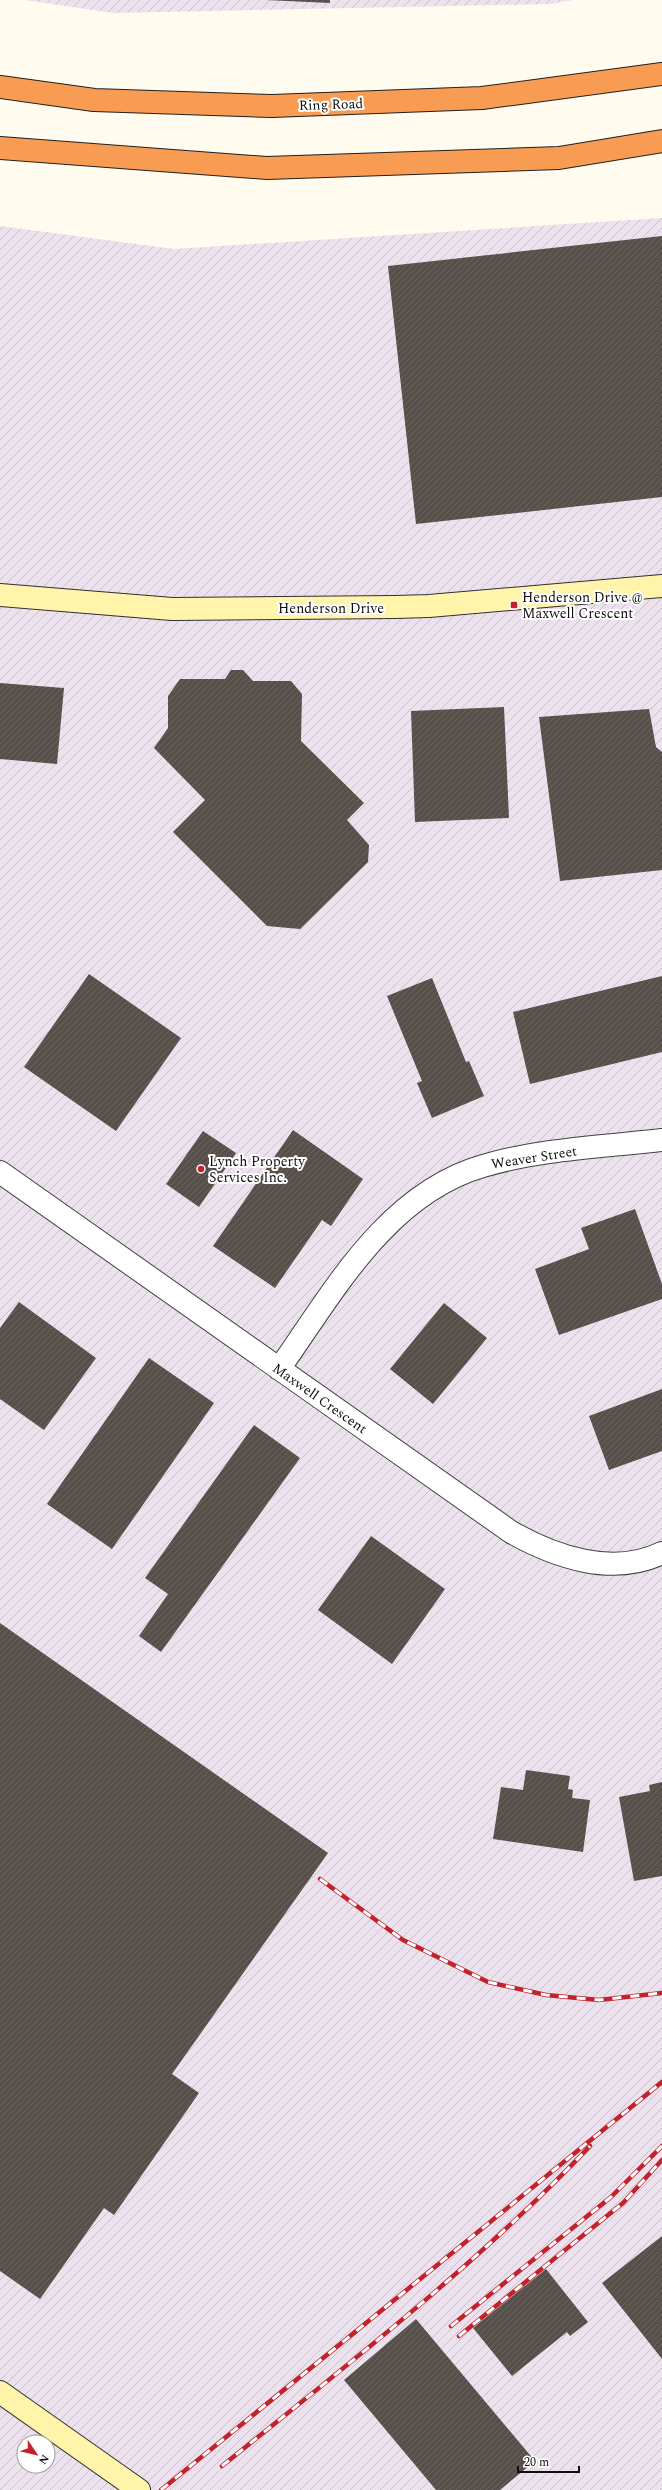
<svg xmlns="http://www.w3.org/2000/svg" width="662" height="2490" font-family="Spectral,serif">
	<defs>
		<pattern id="industrial-furrows" width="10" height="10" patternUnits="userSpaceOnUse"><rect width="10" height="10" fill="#ece2ed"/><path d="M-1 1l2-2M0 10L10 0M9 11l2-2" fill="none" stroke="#c9c1ca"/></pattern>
		<pattern id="building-hatch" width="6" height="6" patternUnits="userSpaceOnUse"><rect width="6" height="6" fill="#574f4a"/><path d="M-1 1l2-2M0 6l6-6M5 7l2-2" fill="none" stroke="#6a6460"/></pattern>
	</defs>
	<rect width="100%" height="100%" fill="#fffcef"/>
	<path fill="url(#industrial-furrows)" fill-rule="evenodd" d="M25,0H572L551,4L113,13Z
		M662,218V2490H0V226L174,249ZM24,2442H48V2466H24Z"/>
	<path fill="url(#building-hatch)" d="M265,0H330V3Z
		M662,236V497L416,524L388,266Z
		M231,670H243L253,681H291L302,694L301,741L364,803L347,820L369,845L368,862L300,929L267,926L173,832L205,800L154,748L168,728V696L180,679H225Z
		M0,683L64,688L57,764L0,759Z
		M504,707L509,818L415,822L411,711Z
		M649,709L656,747L662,752V870L560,881L539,717Z
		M89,974L181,1038L116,1131L24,1067Z
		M662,976V1052L530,1084L513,1012Z
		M432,978L466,1062L469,1061L484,1096L432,1118L417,1083L422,1081L387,996Z
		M293,1130L363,1179L331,1226L322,1220L275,1288L213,1246Z
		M203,1131L236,1153L199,1207L166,1184Z
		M635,1209L662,1284V1299L559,1335L535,1269L589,1249L581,1228Z
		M19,1302L96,1358L44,1430L0,1399V1328Z
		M444,1303L487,1338L433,1404L390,1369Z
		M149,1358L214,1403L112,1549L47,1504Z
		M662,1389V1451L609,1470L589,1416Z
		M254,1425L300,1458L161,1652L139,1636L168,1594L145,1578Z
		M371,1536L445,1589L392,1664L318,1610Z
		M0,1623L328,1853L172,2074L199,2093L114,2215L104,2208L40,2299L0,2271Z
		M526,1770L570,1776L568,1789L573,1790L572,1798L590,1800L583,1852L493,1839L501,1787L523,1790Z
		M662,1782V1876L634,1881L619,1797L650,1791L649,1785Z
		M662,2236V2359L602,2283Z
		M546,2269L588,2322L570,2336L567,2332L512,2376L473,2328Z
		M416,2319L535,2461L500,2490H436L344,2380Z"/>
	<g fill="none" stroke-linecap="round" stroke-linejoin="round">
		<g stroke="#414141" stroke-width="24">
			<path id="street" d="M0,1172L511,1532C555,1557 613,1577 662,1553
				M279,1369C333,1293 386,1194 483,1166C540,1149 602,1147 662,1140"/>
		</g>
		<g stroke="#303030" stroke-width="24">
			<path id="secondary" d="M0,595L172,609L395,607L429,606L662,586
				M0,2392L139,2490"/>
		</g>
		<g stroke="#1f1f1f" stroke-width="24">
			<path id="highway" d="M0,87L94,100L272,106L482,98L662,74
				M0,148L267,168L559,158L662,141"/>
		</g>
		<use href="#street" stroke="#fff" stroke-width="22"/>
		<use href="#secondary" stroke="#fff4aa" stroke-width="22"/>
		<use href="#highway" stroke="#f99c53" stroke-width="22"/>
		<g stroke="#c3212b" stroke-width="4.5">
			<path id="rail" d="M320,1879L403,1940L488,1982L546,1995L599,2000L662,1993
				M451,2326L611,2197L662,2146
				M459,2336L623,2203L662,2160
				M222,2466C348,2364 478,2264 590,2146
				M161,2490L662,2082"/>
		</g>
		<use href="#rail" stroke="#fff" stroke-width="3" stroke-dasharray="9" stroke-linecap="butt"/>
	</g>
	<g fill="#c3212b" stroke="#fff" stroke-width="1.5">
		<rect x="510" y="601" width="8" height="8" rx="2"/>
		<circle cx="201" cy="1169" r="4"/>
	</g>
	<g text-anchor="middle" stroke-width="4" stroke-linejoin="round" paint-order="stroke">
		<g font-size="14" fill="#0e0e0e" stroke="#fff">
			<text transform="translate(331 104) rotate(-2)" y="5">Ring Road</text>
			<text x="331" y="613">Henderson Drive</text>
			<text transform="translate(534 1157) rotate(-9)" y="5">Weaver Street</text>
			<text transform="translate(320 1398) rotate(35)" y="5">Maxwell Crescent</text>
		</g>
		<g font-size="14" fill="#0e0e0e" stroke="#fff" text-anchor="start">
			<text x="522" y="602">Henderson Drive @<tspan x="522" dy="16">Maxwell Crescent</tspan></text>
			<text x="209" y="1166">Lynch Property<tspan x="209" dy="16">Services Inc.</tspan></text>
		</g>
	</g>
	<g transform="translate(36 2454) rotate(125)"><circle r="19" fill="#ffffff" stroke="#9f9f9f"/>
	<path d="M0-3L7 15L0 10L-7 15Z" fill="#c3212b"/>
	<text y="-6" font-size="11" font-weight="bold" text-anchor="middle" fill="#0e0e0e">N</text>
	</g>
	<path d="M518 2466v6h61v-6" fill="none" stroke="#0e0e0e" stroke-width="2"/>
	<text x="524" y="2466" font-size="12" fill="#0e0e0e" stroke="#ffffff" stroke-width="3" paint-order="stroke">20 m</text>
</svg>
